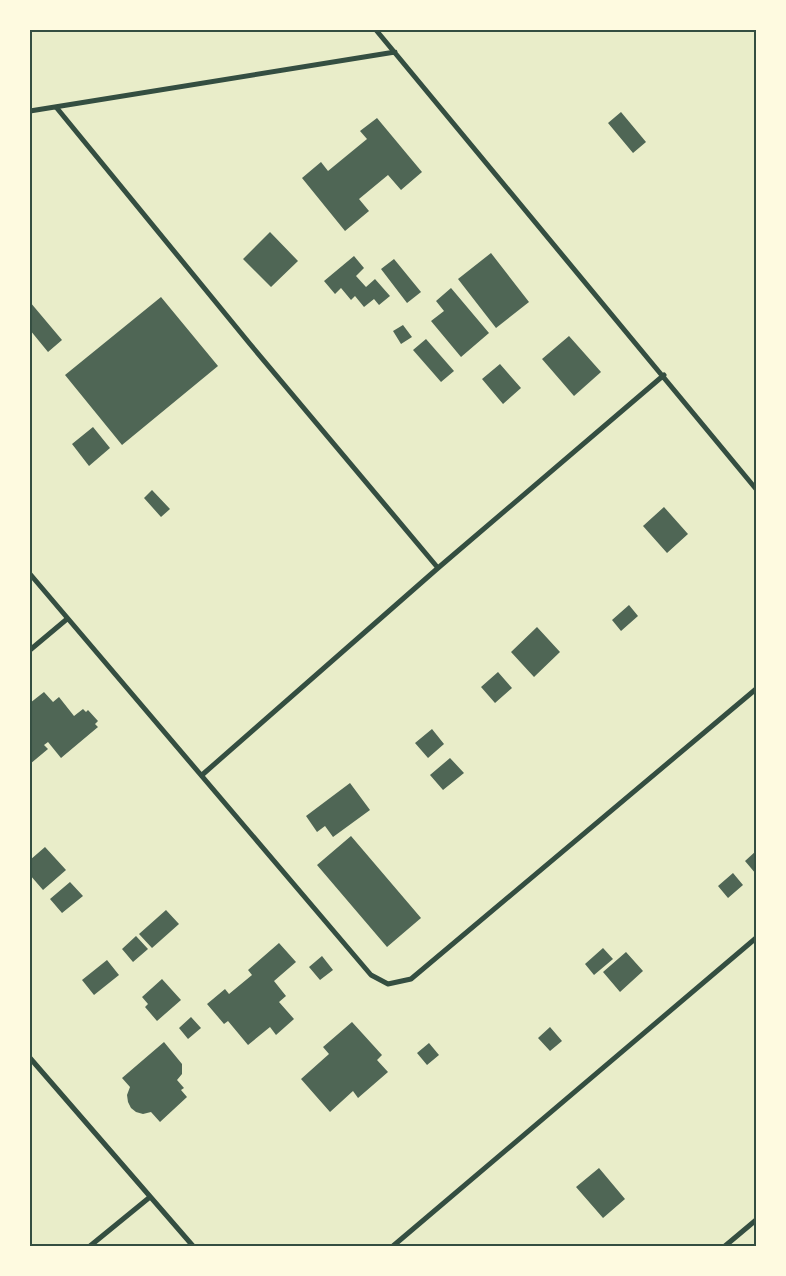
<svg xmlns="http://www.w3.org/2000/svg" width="786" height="1276" font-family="Roboto,sans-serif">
	<rect width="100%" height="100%" fill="#e9edc9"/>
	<path fill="#4f6655" d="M621,112L646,142L633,153L608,123Z
		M377,118L422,172L401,190L388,175L359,199L369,211L345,231L302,178L321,162L328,171L367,139L360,131Z
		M270,232L298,261L271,287L243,259Z
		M491,253L529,302L496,328L458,279Z
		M354,256L364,268L356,276L366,287L375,279L390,296L379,305L374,299L364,307L355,296L351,300L341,288L335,294L324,281Z
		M394,259L421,292L407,303L381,269Z
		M451,288L489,333L461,357L431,321L444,311L436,301Z
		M161,297L218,366L122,445L65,375Z
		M30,302L62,340L48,352L30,330Z
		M403,325L412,337L401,344L393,331Z
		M569,336L601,372L574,396L542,359Z
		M426,339L454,371L441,382L413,350Z
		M500,364L521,388L503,404L482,379Z
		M93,427L110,448L89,466L72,444Z
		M152,490L170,509L161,517L144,498Z
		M664,507L688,534L667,553L643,526Z
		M629,605L638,616L621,631L612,620Z
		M537,627L560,652L534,677L511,652Z
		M498,672L512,688L495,703L481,687Z
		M44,692L53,702L59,697L74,716L83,709L86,712L88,710L98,721L95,724L98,727L61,758L48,742L44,745L48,749L30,764V703Z
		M432,729L444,744L428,758L415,743Z
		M450,758L464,773L443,790L430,775Z
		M350,783L370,810L333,837L325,826L317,832L306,816Z
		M351,836L421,918L387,947L317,865Z
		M45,847L66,870L43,890L30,875V860Z
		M756,851V874L745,861Z
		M733,873L743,885L728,898L718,886Z
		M70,882L83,896L62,913L50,899Z
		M166,910L179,924L152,948L139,934Z
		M136,936L148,949L133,962L122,949Z
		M279,943L296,962L274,981L286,996L279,1002L294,1019L276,1035L270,1027L248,1045L228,1021L224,1024L207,1004L225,989L229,994L252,975L248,970Z
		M603,948L613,959L594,975L585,964Z
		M626,952L643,971L620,992L603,972Z
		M322,956L333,970L320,980L309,967Z
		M107,960L119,975L94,995L82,980Z
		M162,979L181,1000L157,1021L145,1007L148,1004L142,997Z
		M191,1017L201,1028L188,1039L179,1028Z
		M352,1022L382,1055L377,1060L388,1072L358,1098L353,1091L330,1112L301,1079L329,1054L323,1047Z
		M550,1027L562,1041L550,1051L538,1038Z
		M164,1042L182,1064V1074L177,1080L184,1088L181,1090L187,1097L160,1122L151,1112L143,1114L136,1112L131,1108L128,1102L127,1095L130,1087L122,1078Z
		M429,1043L439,1055L427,1065L417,1053Z
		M599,1168L625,1199L603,1218L576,1187Z"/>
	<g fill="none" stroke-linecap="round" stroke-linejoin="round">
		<path stroke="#344e41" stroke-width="5" d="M376,30L756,489
			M56,107L250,344L438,568
			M30,111L395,52
			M30,574L371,975L388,984L411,979L756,689
			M30,650L67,619
			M202,775L438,568L664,375
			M30,1058L193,1246
			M90,1246L150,1197
			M393,1246L756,938
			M725,1246L756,1220"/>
	</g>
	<rect width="786" height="1276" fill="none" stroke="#fefae0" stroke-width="62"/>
	<rect x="31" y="31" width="724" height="1214" fill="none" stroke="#344e41" stroke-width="2"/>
</svg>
